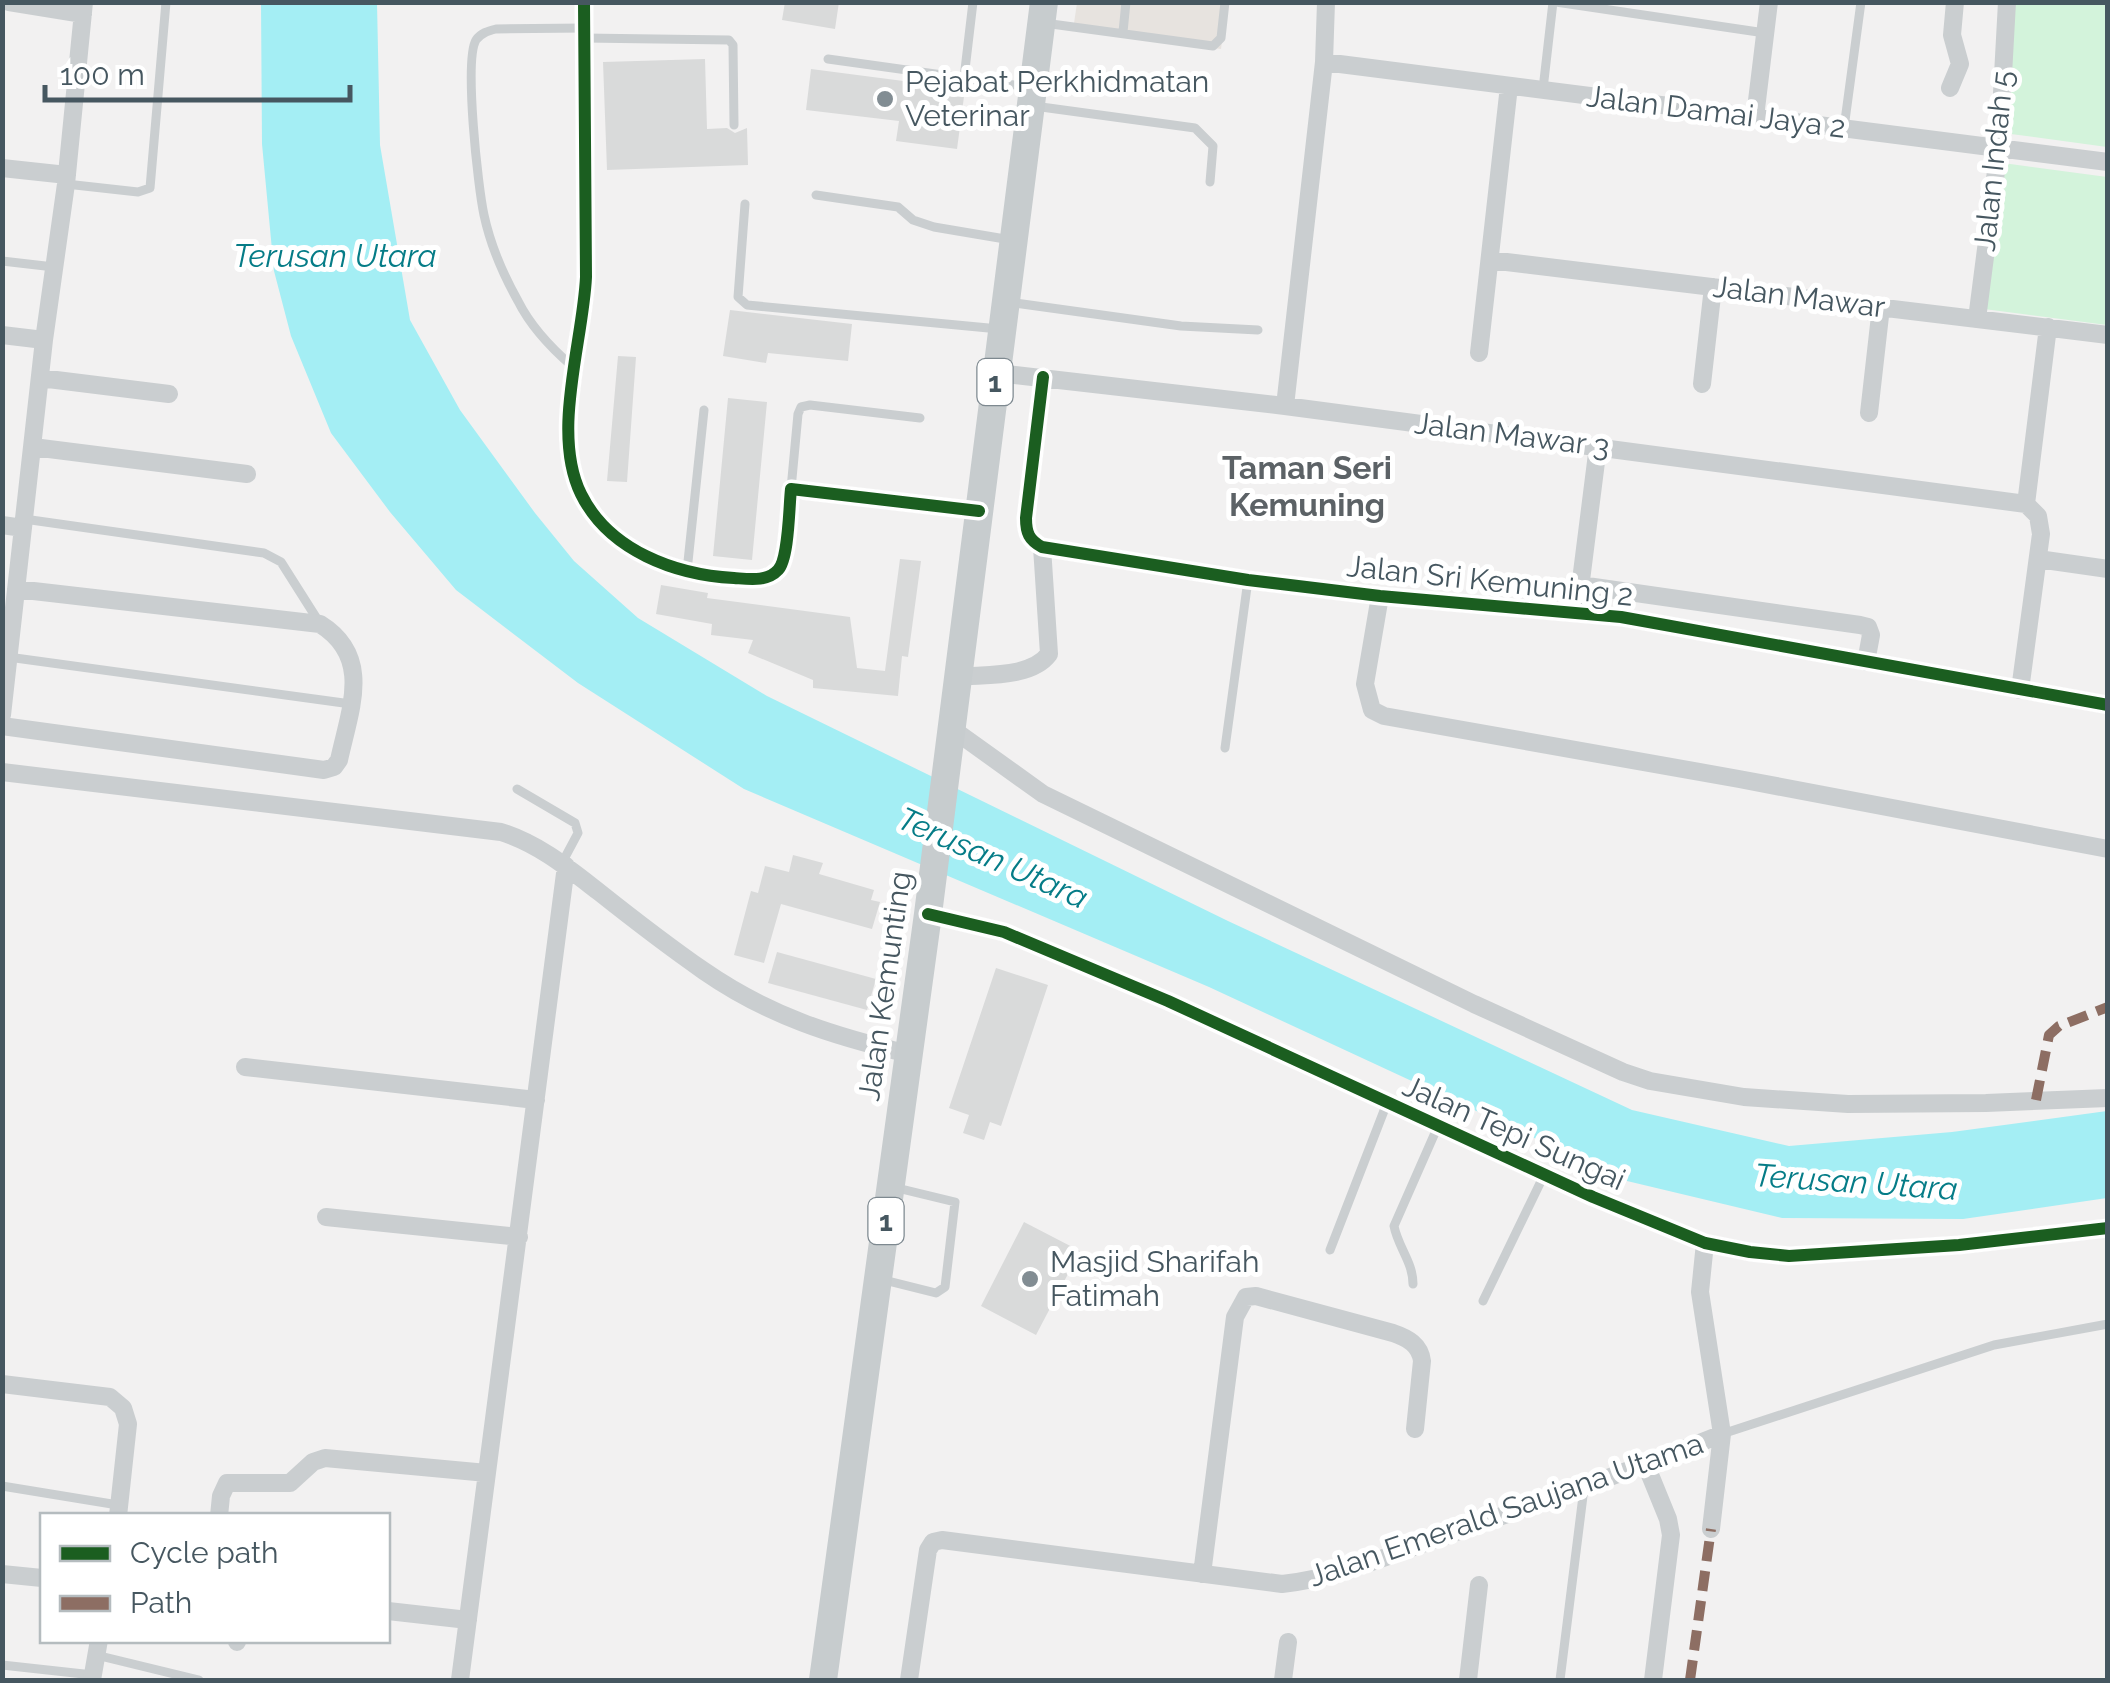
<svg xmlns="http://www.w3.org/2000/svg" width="2110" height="1683" font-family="Raleway,sans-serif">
	<rect width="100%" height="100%" fill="#f2f1f1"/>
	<path fill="#e7e3df" d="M1077,3H1227L1221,49L1073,30Z"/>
	<path fill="#d3f3db" d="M2010,3H2107V147L2011,134Z
		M2003,163L2107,177V325L1984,309Z"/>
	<path fill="#a4eef4" d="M261,3H377L380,145L410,320L460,410L535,513L574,561L638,618L767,696L1228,921L1632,1110L1789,1146L1952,1132L2107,1111V1198L1963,1219L1782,1218L1627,1181L1209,987L744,789L578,683L456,590L390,512L331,433L291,336L274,271L262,144Z"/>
	<path fill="#d9dada" d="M785,2H839L835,29L782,20Z
		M705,59L707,129L727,128L735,133L747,128L748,165L607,170L603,62Z
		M811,69L965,89L957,149L896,141L899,121L806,110Z
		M730,310L852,324L848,361L768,353L766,363L723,356Z
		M618,356L636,357L627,482L607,481Z
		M728,398L767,402L752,560L713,556Z
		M900,559L921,561L908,657L902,656L898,696L813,688V680L748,653L753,640L711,635L712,624L656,614L661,585L708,593L707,598L850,617L857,668L885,671Z
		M793,855L823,863L819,874L874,890L871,900L880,902L872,929L781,904L764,963L734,955L751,891L758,893L765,866L789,872Z
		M777,952L876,979L867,1010L768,983Z
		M996,968L1048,985L1001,1126L990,1122L984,1140L963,1133L969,1115L949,1108Z
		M1024,1222L1080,1251L1036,1335L981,1306Z"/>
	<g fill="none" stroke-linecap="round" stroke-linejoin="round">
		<path stroke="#caced0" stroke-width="9" d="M1556,2L1765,33
			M1044,23L1213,46L1221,38L1225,2
			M1123,32L1126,2
			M584,38L729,40L733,45L734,125
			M828,59L1029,87
			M964,78L973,2
			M1543,89L1553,2
			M1034,106L1195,128L1213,146L1210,182
			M1844,128L1861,2
			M66,184L138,192L150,188L166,2
			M816,195L898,207L913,220L934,227L1011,240
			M745,204L738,297L747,305L999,329
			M2,261L54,267
			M1008,302L1181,326L1258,330
			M572,366C550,347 531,327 518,301C504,276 490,243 484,215C478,188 464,60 476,40C481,33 488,31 496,29L584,28
			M791,489L798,414L801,407L810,405L920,418
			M24,519L264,553L281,562L319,622
			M687,571L704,410
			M8,657L351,704
			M1225,748L1248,580
			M517,789L575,823L578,833L562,863
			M1330,1250L1387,1103
			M880,1279L936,1293L945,1287L955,1202L893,1187
			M1413,1284C1413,1262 1398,1247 1394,1226L1438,1126
			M1483,1301L1544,1175
			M1722,1434L1994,1345L2108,1324
			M2,1486L118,1505
			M96,1655L199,1680
			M2,1665L93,1675
			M1560,1680L1584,1488"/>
		<path stroke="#caced0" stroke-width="18" d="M9,2L83,14
			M584,2L586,277C583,342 551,433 581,494C609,551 676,575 734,578C749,579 767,582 778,570C789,559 789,506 791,489L979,511
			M1324,62L2108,162
			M1950,88L1960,64L1952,35L1955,2
			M1755,117L1769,2
			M2,168L67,175
			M1490,260L2108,335
			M1977,319L1999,148L2007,2
			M2,335L44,340
			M1479,353L1509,86
			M997,373L1285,406L2026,504L2038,516L2041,534L2020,690
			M1043,377L1026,518C1026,533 1029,540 1042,547L1248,580L1380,596L1621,617L2108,705
			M40,378L169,394
			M1702,384L1713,287
			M1285,406L1324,62L1326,2
			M1869,413L1881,307
			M33,447L247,474
			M2026,504L2048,327
			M2,525L23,528
			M2038,559L2108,569
			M1580,585L1860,625L1868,627L1871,635L1866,662
			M1380,596L1365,684L1372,710L1384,716L1739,779L2108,849
			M1577,612L1598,446
			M958,677C986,674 1031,678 1049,654L1042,547
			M2,715L44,340L66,184L84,2
			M2,726L324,770L334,767L339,760C350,709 373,657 320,624L16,589
			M951,728L1043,794L1474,1004L1623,1072L1650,1081L1744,1097L1848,1104L1986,1103L2108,1098
			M2,772L501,832C539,844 568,868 599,892C633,919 668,946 704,971C769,1016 833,1036 909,1054
			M928,914L1004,932L1168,1001L1593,1197L1705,1243L1750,1252L1789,1256L1959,1245L2108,1228
			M245,1067L536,1100
			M326,1217L519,1237
			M1705,1243L1700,1292L1722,1434L1711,1529
			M2,1384L110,1397L123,1408L128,1424L118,1516
			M1646,1465L1668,1519L1671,1535L1653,1680
			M219,1516L221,1496L227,1483H290L313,1462L325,1458L487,1473
			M2,1574L42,1578
			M1202,1574L1235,1317L1246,1297L1256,1296L1393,1333C1408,1338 1420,1345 1422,1361L1415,1429
			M388,1611L468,1620
			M237,1642V1640
			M92,1680L99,1640
			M460,1680L566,866
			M909,1680L928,1550L933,1542L942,1540L1282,1584C1338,1578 1389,1555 1442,1537C1536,1504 1630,1471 1722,1434
			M1283,1680L1288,1642
			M1468,1680L1479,1585"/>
		<path stroke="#c7ccce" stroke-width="28" d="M823,1680L928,914L1044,2"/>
		<path stroke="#8d6e63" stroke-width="10" stroke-dasharray="20 10" stroke-linecap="butt" d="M2036,1100L2049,1035L2059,1026L2108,1007
			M1690,1680L1711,1529"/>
		<g stroke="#fff" stroke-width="19">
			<path id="cycleway" d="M584,2L586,277C583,342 551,433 581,494C609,551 676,575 734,578C749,579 767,582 778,570C789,559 789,506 791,489L979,511
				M1043,377L1026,518C1026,533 1029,540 1042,547L1248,580L1380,596L1621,617L2108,705
				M928,914L1004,932L1168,1001L1593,1197L1705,1243L1750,1252L1789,1256L1959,1245L2108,1228"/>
		</g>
		<use href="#cycleway" stroke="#1b5e20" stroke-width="12"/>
	</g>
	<g fill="#828d93" stroke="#fff" stroke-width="4">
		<circle cx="885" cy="99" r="10"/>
		<circle cx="1030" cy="1279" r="10"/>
	</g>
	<g text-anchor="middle" stroke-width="10" stroke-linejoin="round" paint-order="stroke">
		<g fill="#fff" stroke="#7e8990" stroke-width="2.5">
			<rect x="977.5" y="359" width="35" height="46" rx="8"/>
			<rect x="868.5" y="1198" width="35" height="46" rx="8"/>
		</g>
		<g font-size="28" font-weight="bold" fill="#465760">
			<text x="995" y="392">1</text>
			<text x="886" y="1231">1</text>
		</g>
		<g font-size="30" fill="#465760" stroke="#fff" text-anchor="start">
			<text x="905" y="92">Pejabat Perkhidmatan<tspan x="905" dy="34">Veterinar</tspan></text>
			<text x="1050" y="1272">Masjid Sharifah<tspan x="1050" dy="34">Fatimah</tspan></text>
		</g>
		<g font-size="30" fill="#465760" stroke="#fff">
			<text transform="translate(1716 112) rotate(7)" y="10">Jalan Damai Jaya 2</text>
			<text transform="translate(1994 161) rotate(-84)" y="10">Jalan Indah 5</text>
			<text transform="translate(1799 297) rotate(7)" y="10">Jalan Mawar</text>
			<text transform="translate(1512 435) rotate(7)" y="10">Jalan Mawar 3</text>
			<text transform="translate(1490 581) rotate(6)" y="10">Jalan Sri Kemuning 2</text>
			<text transform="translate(885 986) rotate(-82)" y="10">Jalan Kemunting</text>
			<text transform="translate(1514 1133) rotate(24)" y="10">Jalan Tepi Sungai</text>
			<text transform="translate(1506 1510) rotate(-19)" y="10">Jalan Emerald Saujana Utama</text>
		</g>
		<g font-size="32" font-style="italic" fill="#057c87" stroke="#fff">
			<text x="335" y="267">Terusan Utara</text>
			<text transform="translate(993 858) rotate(24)" y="11">Terusan Utara</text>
			<text transform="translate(1856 1182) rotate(4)" y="11">Terusan Utara</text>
		</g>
		<g font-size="32" font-weight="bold" fill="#5c6266" stroke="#fff">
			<text x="1307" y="479">Taman Seri<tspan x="1307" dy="37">Kemuning</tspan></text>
		</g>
	</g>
	<rect width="2110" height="1683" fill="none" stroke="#465760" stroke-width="10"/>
	<rect x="40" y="1513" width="350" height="130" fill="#ffffff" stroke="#b5bcbf" stroke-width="2.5"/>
	<rect x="60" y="1546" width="50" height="15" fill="#1b5e20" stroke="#b5bcbf" stroke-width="2.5"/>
	<text x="130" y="1563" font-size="30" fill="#465760">Cycle path</text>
	<rect x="60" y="1596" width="50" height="15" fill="#8d6e63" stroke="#b5bcbf" stroke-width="2.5"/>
	<text x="130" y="1613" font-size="30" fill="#465760">Path</text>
	<path d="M45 85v15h305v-15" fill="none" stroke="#465760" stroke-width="5"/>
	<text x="60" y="85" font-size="30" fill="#465760" stroke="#ffffff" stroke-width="8" paint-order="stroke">100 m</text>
</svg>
